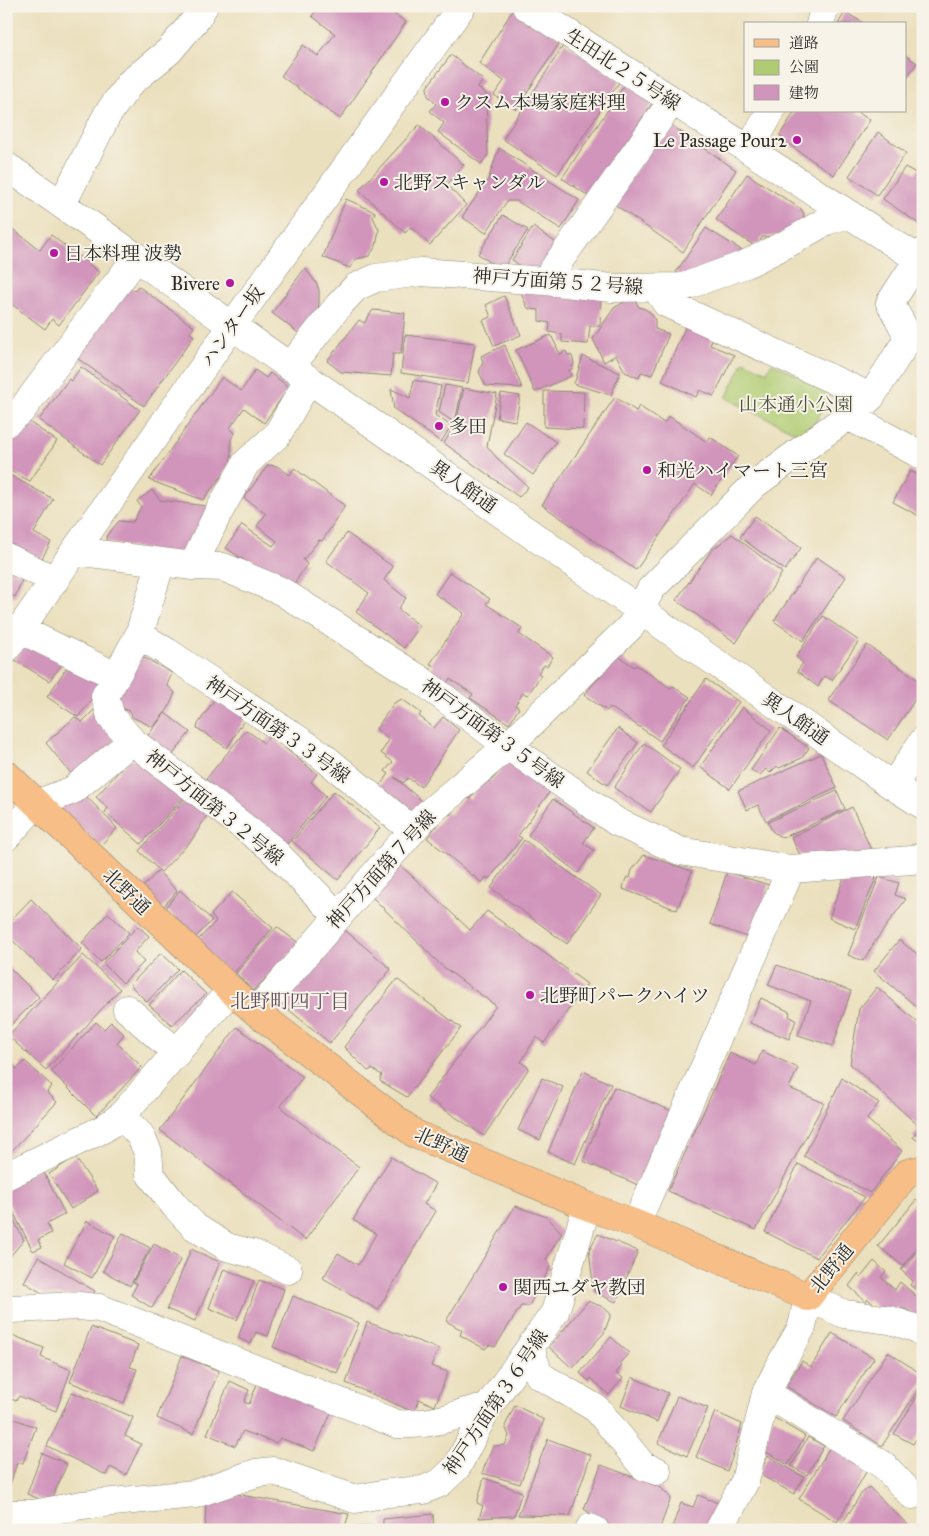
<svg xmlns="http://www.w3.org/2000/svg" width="929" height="1536" font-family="'IM FELL Great Primer','Noto Serif JP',serif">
	<rect width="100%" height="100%" fill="#f7f3e8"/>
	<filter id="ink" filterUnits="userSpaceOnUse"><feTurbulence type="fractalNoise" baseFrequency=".02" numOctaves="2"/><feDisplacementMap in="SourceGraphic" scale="10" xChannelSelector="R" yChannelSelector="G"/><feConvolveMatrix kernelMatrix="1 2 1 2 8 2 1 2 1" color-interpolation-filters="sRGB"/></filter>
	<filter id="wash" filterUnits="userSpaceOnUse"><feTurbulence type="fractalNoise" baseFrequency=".0096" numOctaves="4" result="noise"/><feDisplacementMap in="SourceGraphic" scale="20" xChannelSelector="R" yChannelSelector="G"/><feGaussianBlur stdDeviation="1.12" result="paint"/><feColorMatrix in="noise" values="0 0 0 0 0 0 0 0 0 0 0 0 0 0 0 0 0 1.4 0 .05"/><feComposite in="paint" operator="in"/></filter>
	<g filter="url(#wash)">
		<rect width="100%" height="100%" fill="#ebe0be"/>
		<path fill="#b0cc72" stroke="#6e7c4e" d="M744,361L767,372L772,363L832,392L807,438L726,398Z"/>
		<g id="blocks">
			<path fill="#d194bb" d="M319,6H383L406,22L340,119L281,76L303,45L318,56L335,34L312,16Z
				M513,10L562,39L516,110L494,95L504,81L479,63Z
				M845,12L865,24H838Z
				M565,43L620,81L557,175L503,139Z
				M451,55L483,80L478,88L486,94L488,155L481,164L438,132L444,123L430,111L436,104L428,96L427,87Z
				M905,55L917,63L905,80Z
				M626,83L653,102L590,197L562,178Z
				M795,111H855L870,120L834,175L784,141L780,135Z
				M668,123L736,170L683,252L614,204Z
				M419,125L464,165L447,185L466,205L430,245L411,227L405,233L359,190Z
				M878,132L906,153L877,195L849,176Z
				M499,148L579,200L561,229L517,201H507L486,233L462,217L488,180Z
				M923,165V218L919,224L883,199L905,167L916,173Z
				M747,174L801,209L804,214L803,221L777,236L762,237L759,243L753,245L716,220Z
				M346,199L375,212L373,217L379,230L376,246L369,256L356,259L350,268L323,257Z
				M503,215L528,230L502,270L478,254Z
				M6,224L40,250L51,235L99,272L59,325L52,319L45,329L10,303L6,308Z
				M533,227L558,244L536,276L512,260Z
				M706,228L751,256L682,276L676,272Z
				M305,268L317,284L319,291V303L318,310L301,335L272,313Z
				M138,286L194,327L190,333L194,336L144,406L77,358L128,287L135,291Z
				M519,288L601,297L600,326H590L588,344L562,342V334L549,332L550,323L539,321V310L529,309L527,307Z
				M504,296L521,335L494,346L483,320L491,317L486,305Z
				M633,297L639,307L645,309L651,313L655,320V329L669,334L652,375L641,372L639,378L625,372L616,355L604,362L593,339L614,308Z
				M373,310L405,313L401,354H393L391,376L341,372L327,361L359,320L364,323Z
				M687,323L714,335L710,345L734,355L714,396L700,390L696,397L662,381Z
				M405,335L475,343L468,383L401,373Z
				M551,335L560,354L566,351L567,354L572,356L574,363L572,369L569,370L571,376L535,392L516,350Z
				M505,345L522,388L486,386L479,372L483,362L481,356Z
				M583,356L620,373L611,395L574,384Z
				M81,367L140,410L100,465L39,420L69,379L71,381Z
				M255,370L266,378L270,373L289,387L264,423L244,408L230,428L235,433L231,439V464L203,500L149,480L222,377L241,391Z
				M414,380L441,386L435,415L451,426L441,442L394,409L391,389L410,398Z
				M445,385L462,388L455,423L439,412Z
				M464,388L497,394L487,446L496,457L528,487L519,497L444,443L456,423Z
				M544,391L584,392L583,429L544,427Z
				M501,393L520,396L516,421L497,418Z
				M615,397L636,411L639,406L664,423L669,416L707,442L710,437L738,456L711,495L695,484L636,570L542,505Z
				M22,417L57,441L30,481L6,469V432Z
				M526,422L556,442L533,475L504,454Z
				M268,465L277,466L290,475L294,468L345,506L322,541L319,540L303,560L307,564L293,586H282L226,548L242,525L273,546L277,541L257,526L266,514L244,498Z
				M910,471L923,477V518L893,502Z
				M6,473L53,499L34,533L51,542L39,564L6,546Z
				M152,490L160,500L214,507L190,557L109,543L106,539L107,535L119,521L133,522L141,507L137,501Z
				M755,516L801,548L785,570L740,537Z
				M347,533L393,567L384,580L406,598L398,609L420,626L404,648L356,612L369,593L326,561Z
				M732,534L782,573L736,643L676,600L712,550Z
				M817,557L846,577L803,641L774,621Z
				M6,568L24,575L15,597L6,593Z
				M450,572L490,599L486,604L522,628L519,634L553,657L547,666L544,665L538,673L541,675L528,695L523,693L515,705L519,708L509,724L470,698L473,694L450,679L447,683L429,672L433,665L430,664L464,613L435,594Z
				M823,616L859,641L832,680L824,676L818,687L797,671L803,663L796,657Z
				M29,637L68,657L49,681L15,660Z
				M867,645L923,683V688L888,740L828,700Z
				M136,653L172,673L167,685L175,693L168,709L153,727L132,717L131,712L111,703Z
				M618,656L634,667L636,665L671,688L673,686L690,697L660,741L610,707L607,711L584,695Z
				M73,658L100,683L90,702L78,717L47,697Z
				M706,679L739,702L693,768L661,745Z
				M219,693L248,714L227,748L197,728L198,724Z
				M402,699L421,713L419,716L434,728L443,717L459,730L421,787L408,778L403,783L394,777L422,801L411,816L377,789L389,774L385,771L393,762L381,753L389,740L376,729L394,703Z
				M99,705L120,735L78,782L46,743L75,717L82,722Z
				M742,707L771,730L730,789L700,767Z
				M165,713L190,732L168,761L143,742Z
				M618,728L638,743L607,785L587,771Z
				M780,728L809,748L802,758L779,768L777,766L770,773L766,769L760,775L751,770Z
				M246,730L264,743L270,736L317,774L311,782L326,796L283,849L206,779Z
				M644,743L680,769L651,812L614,788Z
				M821,754L837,788L766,821L758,805L747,810L738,791Z
				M512,757L554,786L518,836L522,838L489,879L486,877L482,883L427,838L446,813L450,815L465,795L470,799L485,779L490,782Z
				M137,759L162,782L163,780L183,798L141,844L105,812L108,808L96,797L129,760Z
				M81,791L117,828L100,846L57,806Z
				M334,791L380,828L338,880L292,841Z
				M837,791L845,809L782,838L772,831L768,822Z
				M187,796L208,814L191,841L161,872L139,851Z
				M553,799L594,828L583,843L594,850L578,873L528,835Z
				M852,807L874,856L800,855L791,837Z
				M524,840L601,895L567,944L491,888Z
				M644,855L692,871L677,910L623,889L624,883L627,877L630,878L632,870Z
				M398,863L470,930L487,911L587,984L544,1043L536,1037L521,1062L529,1068L484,1136L427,1098L496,1006L442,966L369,894Z
				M158,871L177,891L162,908L142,888Z
				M860,871L876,878L855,929L829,918L846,872Z
				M727,872L769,885L753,939L710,924Z
				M879,877L899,883L895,895L906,899L876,940L863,961L848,955Z
				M180,890L212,920L196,937L165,908Z
				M232,892L273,928L232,975L196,942L216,921L211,915Z
				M31,899L82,949L53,980L6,934V925Z
				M108,913L129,933L101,962L82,943Z
				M138,926L149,936L135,952L144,962L123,983L103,963Z
				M340,926L391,969L330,1043L278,1001Z
				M277,927L300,944L253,991L236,973Z
				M899,940L923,958V1012L874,971Z
				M161,953L178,969L147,1002L130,985Z
				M83,955L120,989L46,1070L8,1036Z
				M7,965L39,997L10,1026L6,1022V966Z
				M777,965L851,991L833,1046L798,1035L811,1001L768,985Z
				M181,970L206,994L172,1025L149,1005Z
				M397,979L461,1028L407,1097L380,1081L382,1075L372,1069L368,1071L344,1047Z
				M877,987L923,1027V1145L913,1137L920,1127L850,1064L859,1009Z
				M761,998L790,1012L789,1016L796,1020L789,1039L750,1023Z
				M96,1022L104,1029L111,1022L124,1034L117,1043L142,1067L96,1116L51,1071Z
				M237,1027L303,1077L280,1107L359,1167L305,1240L160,1130Z
				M762,1051L798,1068L789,1088L824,1103L756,1230L668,1191L730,1053L756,1065Z
				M6,1059L17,1069L25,1061L52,1086L47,1092L57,1102L6,1157Z
				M583,1071L611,1084L575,1164L548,1152Z
				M542,1078L563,1087L540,1140L518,1130Z
				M842,1078L879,1103L867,1119L902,1151L870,1193L804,1156Z
				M614,1087L677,1113L645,1188L583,1161Z
				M75,1157L98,1191L71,1209L49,1174Z
				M391,1157L436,1184L424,1204L436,1211L378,1310L323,1278L338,1253L358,1265L376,1234L353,1220Z
				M798,1164L865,1197L817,1258L765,1232Z
				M41,1167L65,1214L47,1224L51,1233L38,1240L42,1247L33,1251L6,1198V1186Z
				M916,1200L923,1205V1241L903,1266L878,1246Z
				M6,1205L24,1240L6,1261Z
				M515,1206L547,1217L562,1233L546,1259L550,1267L529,1306H521L495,1347L489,1345L485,1349L460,1335L462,1330L446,1321Z
				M87,1221L115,1236L92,1278L64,1263Z
				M123,1233L150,1248L130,1286L103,1271Z
				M598,1234L638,1251L616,1302L594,1292L589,1250Z
				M154,1244L181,1259L152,1308L131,1295L137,1284L133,1282Z
				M923,1244V1296L910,1285L913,1281L901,1270Z
				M191,1249L220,1262L195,1321L167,1309Z
				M38,1257L95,1291L92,1296L45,1295L24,1282Z
				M874,1261L886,1272L881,1277L895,1290L900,1282L923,1302V1307L915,1315L906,1309L878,1308L868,1299L866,1302L849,1286L858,1274L861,1277Z
				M224,1269L254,1281L237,1320L209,1308Z
				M259,1280L284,1289L268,1336L256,1332L251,1344L238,1338Z
				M293,1296L359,1323L337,1373L273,1347Z
				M588,1301L603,1307L611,1314L604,1333L572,1368L549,1347Z
				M367,1322L439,1349L431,1366L448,1372L435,1406L419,1399L414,1412L346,1383Z
				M91,1327L138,1345L130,1367L137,1369L124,1403L70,1382Z
				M832,1333L874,1358L836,1417L786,1386L802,1361L811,1367Z
				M12,1335L44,1348L41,1357L71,1370L56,1411L19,1396L16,1401L6,1397V1351Z
				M611,1337L629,1353L620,1363L622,1366L616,1373L623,1378L609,1395L591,1378L589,1381L580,1373Z
				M888,1352L923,1375V1382L882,1446L843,1421Z
				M182,1356L219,1371L193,1434L157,1418Z
				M632,1377L668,1393L657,1422L621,1406Z
				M230,1381L249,1390L244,1402L249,1404L258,1382L331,1413L314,1451L280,1438L276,1443L243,1431L235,1446L207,1434Z
				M923,1387V1429L913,1444L894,1434Z
				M72,1392L133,1417L125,1436L141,1444L126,1475L110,1467L106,1475L47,1446Z
				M677,1396L708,1408L687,1456L658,1443Z
				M515,1405L544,1420L520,1484L482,1473L493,1446L505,1445L509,1436L505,1426Z
				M715,1412L742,1424L732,1458L727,1471L696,1457Z
				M6,1416L36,1427L23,1463H17L8,1491L6,1490Z
				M773,1417L805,1436L788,1465L763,1450Z
				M808,1437L824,1446L807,1475L791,1466Z
				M548,1439L591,1455L570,1516L518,1515Z
				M831,1445L869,1467L837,1522L799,1499Z
				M42,1453L67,1464L50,1503L27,1494Z
				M768,1456L804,1477L794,1494L759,1474Z
				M601,1465L660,1487L671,1498L659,1530H617L611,1528L584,1509Z
				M484,1478L522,1492L514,1516L479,1518L483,1506L477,1503Z
				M869,1487L913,1530H838L861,1494Z
				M235,1494L349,1514L344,1530H205L206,1501Z
				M698,1495L718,1503L707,1530H671L681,1503L693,1507Z
				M433,1514L434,1530H383V1519Z
				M379,1526V1530H356V1527Z"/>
		</g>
	</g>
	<g filter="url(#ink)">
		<use href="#blocks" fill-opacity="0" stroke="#8b8674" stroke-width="1"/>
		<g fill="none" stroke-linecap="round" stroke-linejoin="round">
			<g stroke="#8b8674" stroke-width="29">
				<path id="minor" d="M526,6L923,262
					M820,24L825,6
					M749,150L771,111
					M6,166C102,231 195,301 291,367C492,506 693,645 893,786L923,805
					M62,204L107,115L130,83L169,51L197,18L204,6
					M545,281L672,101
					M656,288L666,303L871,397
					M290,367L339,305L356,287L376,278L421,272L545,281L612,288L683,287L746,264L792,241L826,221L849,214
					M848,416L923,456
					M6,423L21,411L137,257
					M75,551L193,566L223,567L281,591L418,678L508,746L617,822L680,851L791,869L912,860L923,856
					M6,557L55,580
					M161,562L139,635L105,696L111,717L132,741L270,847L338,916
					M193,566L217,515L246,463L277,435L309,379
					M21,630L116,676
					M139,635L167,652L320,754L412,830
					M6,649L232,326L462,6
					M893,786L923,741
					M6,837L36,804L73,790L132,741
					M127,1009L177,1053
					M256,1012L424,817L508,746L631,626L651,589L755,484L848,416L871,397L906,342L905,330L890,303L923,252
					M121,1116L140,1135L148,1152L150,1174L175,1206L195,1227L227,1247L254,1254L288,1270
					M6,1176L103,1129L121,1116L231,990
					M636,1224L791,869
					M6,1308L11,1309L79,1306L99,1308L397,1424C416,1425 430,1423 448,1418C463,1414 469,1408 486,1410
					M530,1348L539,1375L597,1409L643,1466L657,1471
					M766,1393L883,1465L912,1495
					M6,1514H33L82,1505L195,1494L256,1473L274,1471L355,1499L388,1493L423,1490L440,1483L457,1467L486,1410L555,1312L587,1206
					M590,1528L595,1530
					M719,1530L745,1481L766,1393L783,1360L802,1327L808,1297L844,1314L890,1320L921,1330L923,1333"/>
			</g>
			<g stroke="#8b8674" stroke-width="29">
				<path id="major" d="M6,774L231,990L256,1012L415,1134L587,1206L636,1224L808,1297L907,1173L923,1169"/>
			</g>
			<use href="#minor" stroke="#fff" stroke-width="28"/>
			<use href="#major" stroke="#f7be87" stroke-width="28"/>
		</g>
	</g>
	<g fill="#b5179e" stroke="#f7f3e8" stroke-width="2">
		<circle cx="445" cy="102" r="5"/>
		<circle cx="797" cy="140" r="5"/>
		<circle cx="384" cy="182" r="5"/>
		<circle cx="54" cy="253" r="5"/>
		<circle cx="230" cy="283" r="5"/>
		<circle cx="439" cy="426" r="5"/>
		<circle cx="647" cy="470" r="5"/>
		<circle cx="530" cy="995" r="5"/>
		<circle cx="503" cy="1287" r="5"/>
	</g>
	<g text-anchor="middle" stroke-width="4" stroke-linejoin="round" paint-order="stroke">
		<g font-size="19" fill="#2b2b2b" stroke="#f7f3e8">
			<text transform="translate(623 69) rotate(33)" y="7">生田北２５号線</text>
			<text transform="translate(558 281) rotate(4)" y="7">神戸方面第５２号線</text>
			<text transform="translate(232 326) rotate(-55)" y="7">ハンター坂</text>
			<text transform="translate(464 486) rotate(35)" y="7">異人館通</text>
			<text transform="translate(796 718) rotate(35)" y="7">異人館通</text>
			<text transform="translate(278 729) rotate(35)" y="7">神戸方面第３３号線</text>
			<text transform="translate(493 733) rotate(36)" y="7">神戸方面第３５号線</text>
			<text transform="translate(215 807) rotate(39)" y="7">神戸方面第３２号線</text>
			<text transform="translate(381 869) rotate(-48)" y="7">神戸方面第７号線</text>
			<text transform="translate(127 891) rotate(44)" y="7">北野通</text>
			<text transform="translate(442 1144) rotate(25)" y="7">北野通</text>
			<text transform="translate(831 1268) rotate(-51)" y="7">北野通</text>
			<text transform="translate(495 1402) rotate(-56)" y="7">神戸方面第３６号線</text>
		</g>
		<g font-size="19" fill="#2b2b2b" stroke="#f7f3e8" text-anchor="start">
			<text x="455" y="109">クスム本場家庭料理</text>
			<text x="787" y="147" text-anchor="end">Le Passage Pour2</text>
			<text x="394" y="189">北野スキャンダル</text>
			<text x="64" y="260">日本料理 波勢</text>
			<text x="220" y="290" text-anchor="end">Bivere</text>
			<text x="449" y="433">多田</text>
			<text x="657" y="477">和光ハイマート三宮</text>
			<text x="540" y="1002">北野町パークハイツ</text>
			<text x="513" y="1294">関西ユダヤ教団</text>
		</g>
		<g font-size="19" fill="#4c533d" stroke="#f7f3e8">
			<text x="796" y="411">山本通小公園</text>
		</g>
		<g font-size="20" fill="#65505d" stroke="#f7f3e8">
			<text x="290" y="1008">北野町四丁目</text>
		</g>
	</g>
	<rect width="929" height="1536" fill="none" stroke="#f7f3e8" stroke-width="25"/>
	<rect x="744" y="22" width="162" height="90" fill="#f7f3e8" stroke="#a5a39c"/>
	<rect x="754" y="39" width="25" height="8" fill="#f7be87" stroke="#a5a39c"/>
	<text x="789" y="48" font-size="15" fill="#2b2b2b">道路</text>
	<rect x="754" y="60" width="25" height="15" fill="#b0cc72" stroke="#a5a39c"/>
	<text x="789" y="72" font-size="15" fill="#2b2b2b">公園</text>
	<rect x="754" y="85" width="25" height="15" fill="#d194bb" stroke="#a5a39c"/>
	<text x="789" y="98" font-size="15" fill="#2b2b2b">建物</text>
</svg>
